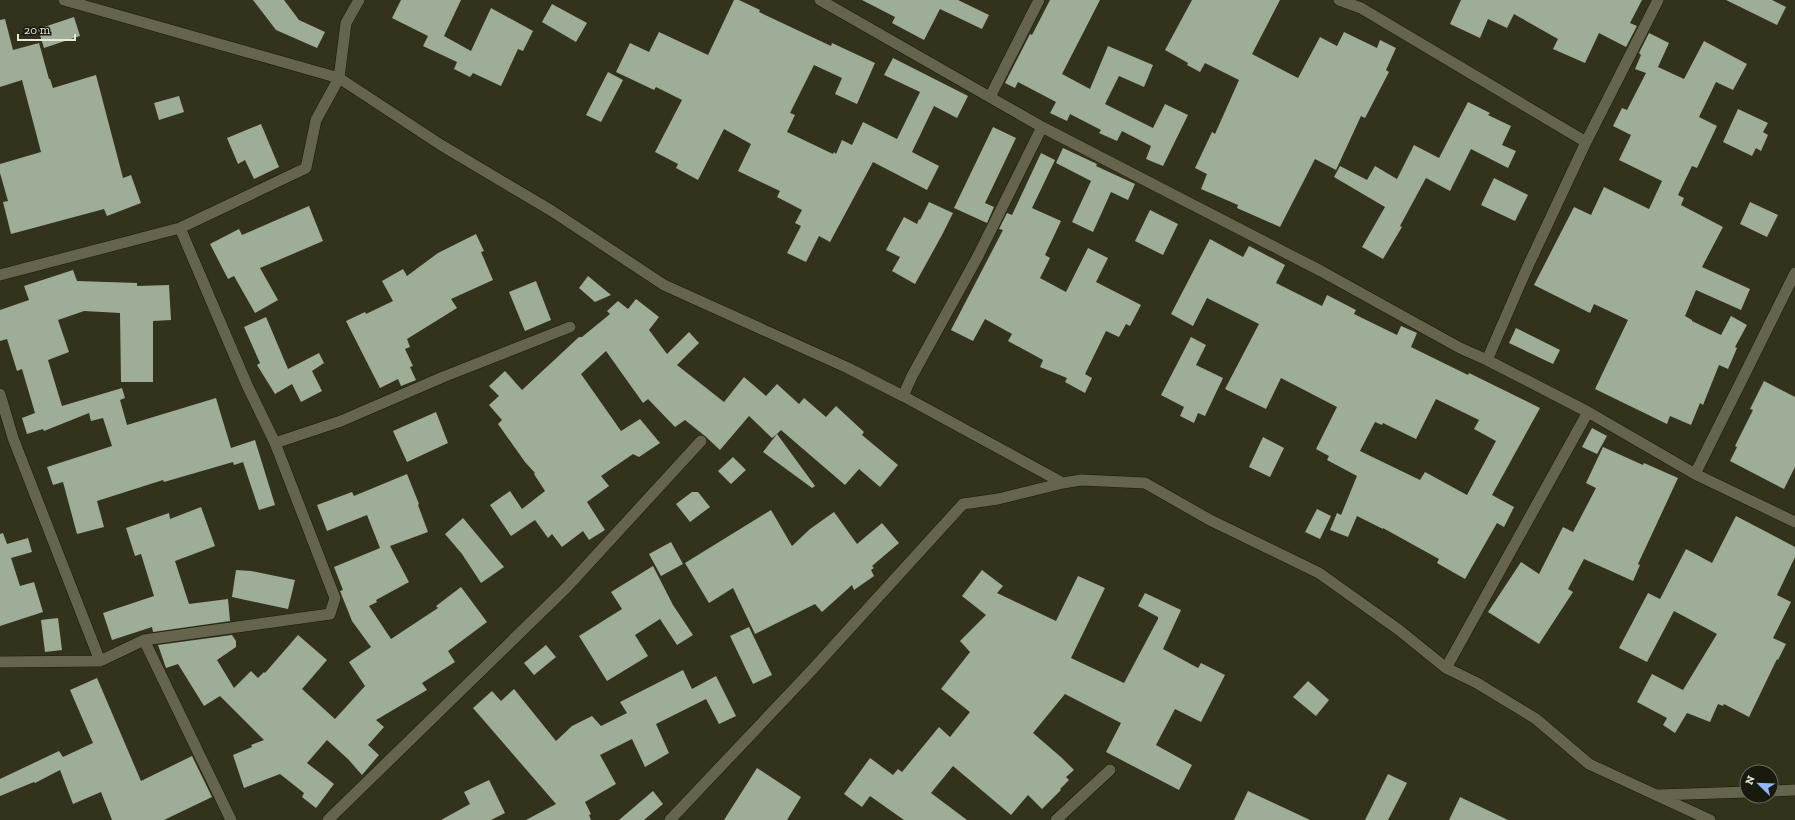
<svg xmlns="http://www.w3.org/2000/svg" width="1795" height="820" font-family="'Zilla Slab',serif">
	<rect width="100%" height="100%" fill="#33321d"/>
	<path fill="#9ead98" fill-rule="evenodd" d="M253,0H284L299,20L325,32L317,48L276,30Z
		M401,0H461L444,36L471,51L491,8L533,31L523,51L518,49L501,86L473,73L470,77L454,69L457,62L423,46L428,36L392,18Z
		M734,0H739L760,10L759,12L831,46L832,43L875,63L857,104L835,94L842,78L814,65L790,113L795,115L787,132L833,154L834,152L836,154L842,140L852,145L863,122L897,139L920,92L884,75L893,58L968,96L957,118L934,106L912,152L939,166L927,190L873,162L830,242L819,236L806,262L787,253L801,226L795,223L802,210L777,197L780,191L738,171L751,144L724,129L698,180L676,168L678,164L655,152L682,100L656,87L654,90L616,72L630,43L649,52L659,32L708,55Z
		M862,0H958L989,15L982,29L940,9L924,40L892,23L895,17Z
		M1050,0H1100L1062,74L1090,89L1108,46L1153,65L1144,87L1119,76L1105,104L1153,128L1165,104L1188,115L1163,166L1146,159L1151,146L1122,131L1117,141L1099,133L1101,130L1070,114L1067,121L1050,113L1056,102L1018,82L1015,88L1005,83L1030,34L1032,35Z
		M1192,0H1280L1252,54L1298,78L1320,37L1337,46L1344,32L1377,48L1380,40L1396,48L1386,70L1389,72L1365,118L1361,116L1336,170L1315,159L1280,227L1237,208L1238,205L1201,189L1207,174L1195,168L1212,132L1215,134L1239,80L1205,63L1200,72L1187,65L1188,63L1165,50Z
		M1461,0H1642L1630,23L1637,26L1626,47L1599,33L1585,63L1553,49L1558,39L1514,14L1507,28L1488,19L1480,38L1450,24Z
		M1726,0H1772L1786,7L1777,25Z
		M552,4L587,23L576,42L542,22Z
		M74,17L80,36L44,48L38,29Z
		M5,19L13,50L39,43L49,79H50L53,88L96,75L123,178L131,175L141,203L107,216L104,209L11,234L3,202L8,201L0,173V164L41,152L22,80L0,87V20Z
		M1649,33L1669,43L1658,67L1684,79L1704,41L1747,64L1733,90L1716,82L1699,117L1717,126L1697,168L1692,166L1678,195L1684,198L1681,205L1723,227L1702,267L1750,289L1741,310L1696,290L1685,316L1692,320V321L1721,335L1731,316L1747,325L1735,347L1737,348L1728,369L1719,365L1703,405L1700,403L1691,425L1670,416L1667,424L1595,389L1628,320L1594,304L1590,313L1534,285L1574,207L1591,215L1604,187L1649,209L1662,181L1619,160L1631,135L1613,126L1622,108L1627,110L1646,73L1635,69L1641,55L1639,53Z
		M608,72L623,80L601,122L586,115Z
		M179,96L184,112L159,120L154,103Z
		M1468,102L1490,113L1488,115L1511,126L1502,145L1516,151L1508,168L1471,149L1450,191L1426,178L1400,226L1402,227L1383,259L1362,247L1385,207L1334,177L1340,166L1367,180L1375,166L1397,179L1414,145L1439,158Z
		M1738,109L1768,123L1763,132L1768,135L1761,151L1756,148L1752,156L1723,142Z
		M261,124L279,167L254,179L245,160L238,164L227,138Z
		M993,127L1016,138L985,203L994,207L987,223L954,208Z
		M1063,148L1097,164L1096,166L1135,184L1128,200L1111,192L1093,232L1072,222L1091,181L1056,163Z
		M1041,153L1055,160L1032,208L1061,221L1045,255L1050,258L1040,278L1066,292L1088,248L1108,258L1096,282L1141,305L1130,326L1126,324L1119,337L1106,331L1085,374L1092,378L1085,393L1065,382L1067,378L1040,367L1043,360L1008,341L1012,334L985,319L973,341L951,330L1003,230L999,229L1007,213L1012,215Z
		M1494,178L1528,195L1515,221L1481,205Z
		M929,202L953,213L942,235L915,284L892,271L900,257L886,250L904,217L917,224L919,219L920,220Z
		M1750,202L1778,215L1767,237L1740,224Z
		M309,206L323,241L260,268L278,300L255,313L234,276L228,279L210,244L239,229L242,235Z
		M1150,210L1178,224L1163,255L1135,241Z
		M476,234L484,251L481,252L493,280L451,299L457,308L407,339L410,347L405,349L413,366L410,367L416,380L401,386L398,379L380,388L346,321L365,312L366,314L393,301L382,281L403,269L407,276L438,253Z
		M1210,239L1243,257L1249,246L1285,265L1276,283L1322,306L1327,295L1356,310L1354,314L1397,335L1401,326L1417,333L1411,347L1468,375L1469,373L1540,408L1492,495L1514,507L1504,527L1497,523L1465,579L1437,563L1439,559L1383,528V529L1357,516L1348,537L1330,530L1337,513L1341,515L1357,476L1327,460L1329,456L1316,449L1337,407L1281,378L1266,409L1225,389L1259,324L1207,298L1193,326L1171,314ZM1436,399L1479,420L1474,429L1496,441L1467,495L1425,472L1420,480L1360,451L1375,422L1382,425L1383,423L1416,439Z
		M73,270L77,281L137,283V286L169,285L171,320L153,321V382H121L120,313L84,311L58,320L69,352L48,360L62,406L122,388L125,398L120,400L127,425L216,398L231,448L255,440L275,505L259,510L243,462L234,465L233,462L164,482L163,480L97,501L104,527L77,534L63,482L53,485L47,467L112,446L103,418L91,421L89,413L44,431L43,429L27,434L22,418L35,413L22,369L17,371L7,339L0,341V310L29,300L24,286Z
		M588,276L611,295L595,302L579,288Z
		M536,281L551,320L525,331L509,292Z
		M636,299L659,317L649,330L667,354L689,332L699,343L677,365L724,402L744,377L766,396L777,384L799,404L804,398L826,417L836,406L864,432L862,435L898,465L880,487L859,469L845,485L781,430L777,434L815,486L812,488L763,452L777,434L772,438L749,416L720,450L705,436L685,420L675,427L648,399L643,403L606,351L581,374L621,431L640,419L660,443L639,457L633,454L601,476L609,486L587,502L605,530L589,540L583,531L562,547L552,534L548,538L535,520L511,536L490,505L510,491L522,509L545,491L534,474L535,473L525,462L498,424L502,420L489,405L499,396L489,386L505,371L522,390L579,337H582L610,314L607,311L618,301L628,309Z
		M266,317L288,369L319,353L324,363L312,371L322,391L301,402L292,384L275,394L257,365L260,363L244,327Z
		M1516,328L1560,350L1553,364L1509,343Z
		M1191,337L1206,345L1196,365L1223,378L1205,416L1198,413L1194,423L1180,416L1184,407L1161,395Z
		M1764,381L1795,397V467L1784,489L1730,461L1737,447L1735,446L1753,410L1750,409Z
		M436,412L448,443L407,462L393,431Z
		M1592,428L1607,436L1597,454L1582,447Z
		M1263,437L1284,448L1270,477L1249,467Z
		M1603,447L1643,465L1644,463L1678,478L1638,564L1640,565L1633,581L1584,559L1568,589L1573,592L1539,644L1488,612L1521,562L1539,574L1563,527L1573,532L1596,488L1586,483Z
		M733,457L746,470L731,484L718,471Z
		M407,474L419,504L418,505L428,532L390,546L409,582L376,600L377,602L369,606L391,639L438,608L436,606L461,587L487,622L448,651L455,662L422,683L427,690L376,720L384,727L368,745L379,755L362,775L348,759L327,740L307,763L334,784L316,808L302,797L304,793L280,774L244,788L233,755L252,747L251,745L264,740L220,696L204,706L178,664L166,668L158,645L232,635L236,641V647L217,660L234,688L251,671L258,678L264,672L265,673L298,635L327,660L302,689L335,719L365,686L349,662L371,647L352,621L340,591L343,590L334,567L380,548L367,515L327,531L317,505L352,492L354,496Z
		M692,492H698L710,507L690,522L676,504Z
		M201,507L215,546L175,561L189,604L228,599L230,621L153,632L152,627L112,640L103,613L154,596L141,554L135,556L126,528L169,513L170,519Z
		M1317,509L1331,516L1320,539L1305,532Z
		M771,510L792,546L810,529L834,512L857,544L882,523L899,543L872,566L874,568L871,570L874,576L854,590L852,585L822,612L815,604L755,634L733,588L709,603L685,563Z
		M1736,516L1795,547V557L1777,595L1791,602L1773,638L1786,644L1778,660L1777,659L1749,717L1724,704L1723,706L1718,704L1710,722L1687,713L1675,733L1663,725L1667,718L1637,702L1652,674L1683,690L1717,634L1674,611L1647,662L1619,648L1648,593L1660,599L1686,549L1712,563Z
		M463,518L504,567L481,583L462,554L445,534Z
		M3,533L7,544L28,538L32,552L11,558L20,586L34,582L43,612L0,626V534Z
		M671,542L683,564L661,576L649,554Z
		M653,566L673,605L693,635L677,645L660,619L635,635L648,656L607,681L579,636L622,609L611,592Z
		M236,570L251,571L295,580L288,609L232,597Z
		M982,570L1003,586L997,593L1056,621L1078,576L1105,588L1071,658L1124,683L1158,619V617L1138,606L1145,593L1181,610L1163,649L1198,668L1201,663L1225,675L1201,722L1175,709L1156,745L1192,765L1179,790L1106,752L1121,723L1065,694L1033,733L1062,758L1074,770L1066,777L1069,780L1060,789L1061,790L1042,809L1028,795L1011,815L953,766L931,793L967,820H904L870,796L862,807L844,794L870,758L893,775L898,769L902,772L939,727L950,737L970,712L941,689L970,652L960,641L986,615L962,596Z
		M58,618L62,650L45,652L41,620Z
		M749,627L772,675L753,684L730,636Z
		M546,645L556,657L534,675L524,663Z
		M683,670L692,689L716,676L736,716L719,724L706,699L656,724L669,753L645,767L632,739L600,755L616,784L585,802L591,814L589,815L591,820H526L556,804L473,708L492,691L501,701L514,689L556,741L572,726L592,716L601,726L627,713L620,702Z
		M97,678L141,781L192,756L212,797L164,820H112L101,792L73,804L60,770L35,783L34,782L0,796V779L59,751L63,757L93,743L70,690Z
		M1308,681L1329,700L1316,716L1293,697Z
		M757,768L801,797L787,820H724Z
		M1388,774L1407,783L1388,820H1365Z
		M489,780L505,813L491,820H441L470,804L464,792Z
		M653,791L663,804L644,820H619Z
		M1248,791L1310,820H1234Z
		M1460,797L1508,820H1449Z"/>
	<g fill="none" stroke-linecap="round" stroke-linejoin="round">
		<g stroke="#1b1905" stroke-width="12">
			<path id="minor" d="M64,0L339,78L441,145L552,211L664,285L848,368L903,396L1063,483L1081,480L1145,483L1210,520L1319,573L1399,630L1446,668L1477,683L1536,719L1589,764L1710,820
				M820,0L1042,127L1321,271L1460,348L1487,360L1588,412L1695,474L1795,522
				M1339,0L1361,8L1586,142
				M990,97L1039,0
				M0,275L180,228
				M1487,360L1528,266L1586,142L1658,0
				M0,394L13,438L100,661
				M903,396L912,376L978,256L1042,127
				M275,443L341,421L443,377L570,327
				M1695,474L1795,273
				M144,640L231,820
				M0,662L100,661L144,640L330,614L335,598L275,443L247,385L180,228L306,168L316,120L339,78L346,23L359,0
				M1446,668L1588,412
				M1771,791L1795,790
				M1659,795L1747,792
				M328,820L567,587L701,441
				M670,820L810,672L963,504L998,499L1063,483
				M1056,820L1110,770"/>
		</g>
		<use href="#minor" stroke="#66644d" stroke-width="11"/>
	</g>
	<g transform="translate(1759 784) rotate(293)"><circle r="19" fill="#1a1910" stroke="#6c6c61"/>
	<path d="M0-3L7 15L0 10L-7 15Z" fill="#91b8fd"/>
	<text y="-6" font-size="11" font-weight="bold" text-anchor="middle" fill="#e8e8db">N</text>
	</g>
	<path d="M18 34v6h57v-6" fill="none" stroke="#e8e8db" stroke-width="2"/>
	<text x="24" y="34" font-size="12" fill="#e8e8db" stroke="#1a1910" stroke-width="3" paint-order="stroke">20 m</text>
</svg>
